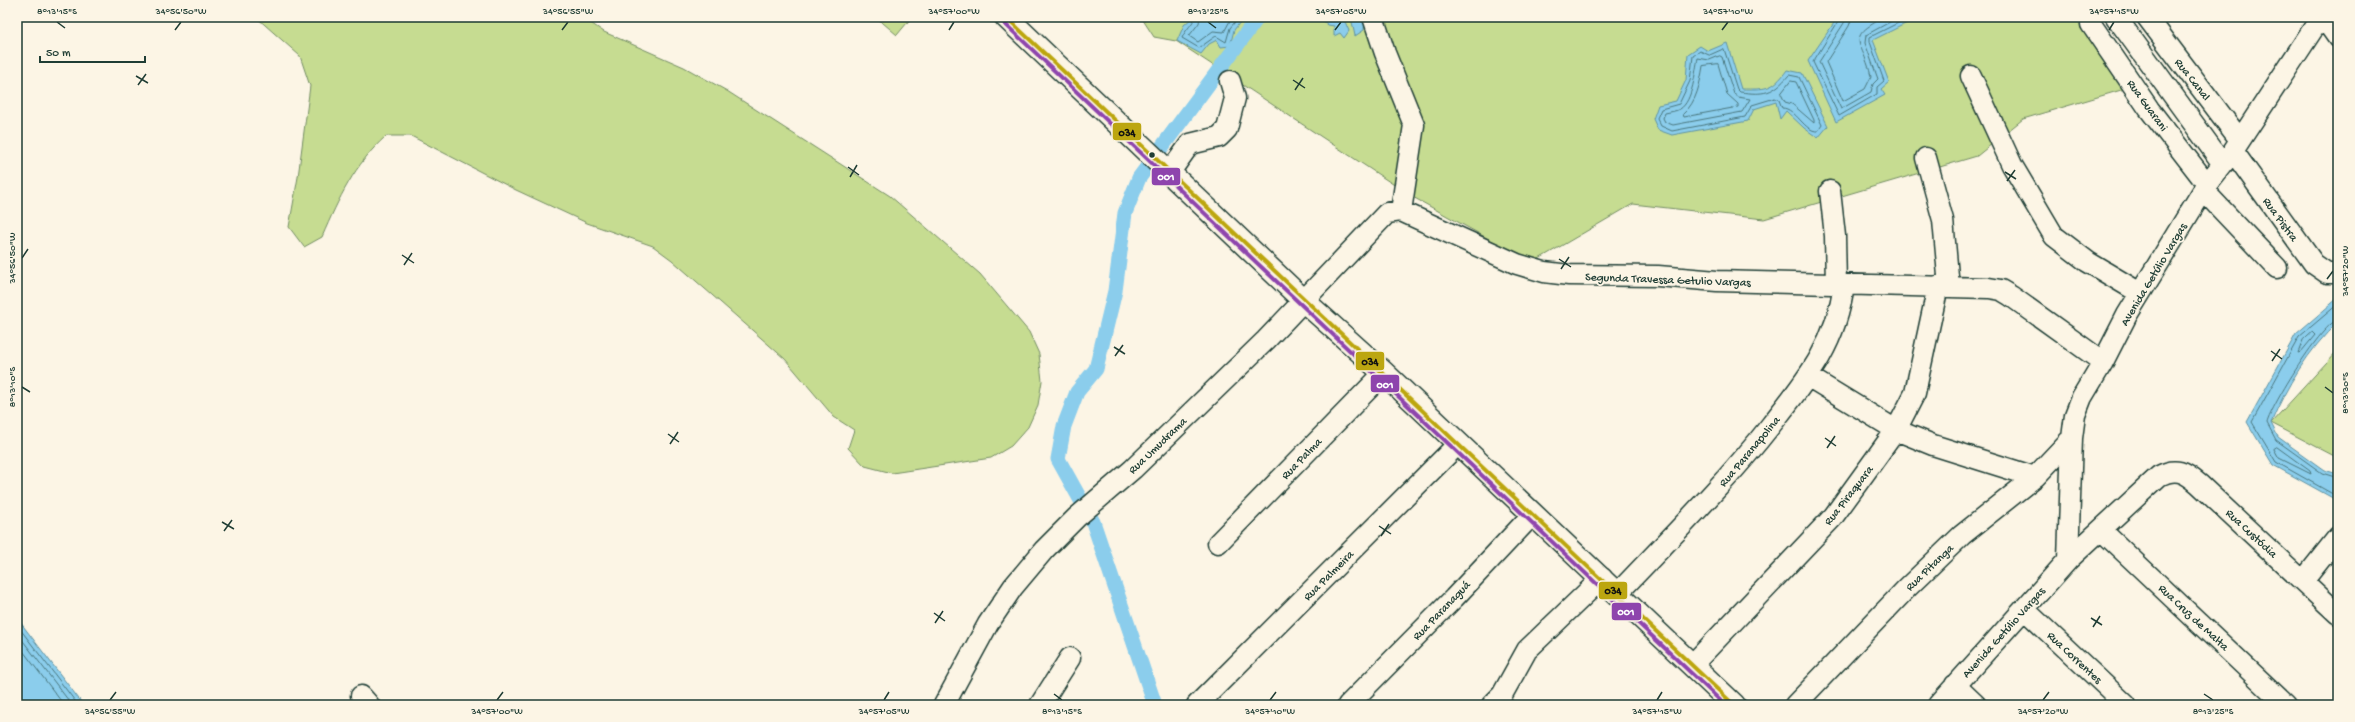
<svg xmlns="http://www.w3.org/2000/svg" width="2355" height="722" font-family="'Gochi Hand',sans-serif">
	<rect width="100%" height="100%" fill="#fcf5e5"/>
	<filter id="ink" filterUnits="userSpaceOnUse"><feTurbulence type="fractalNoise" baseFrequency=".025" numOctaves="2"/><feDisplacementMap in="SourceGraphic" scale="8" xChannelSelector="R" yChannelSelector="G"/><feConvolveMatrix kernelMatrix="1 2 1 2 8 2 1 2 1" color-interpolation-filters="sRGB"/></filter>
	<g filter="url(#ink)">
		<path fill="#c6dc91" stroke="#728c62" d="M256,17H582L604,32L684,67L727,91L890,196L980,274L1029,332L1039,354L1042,381L1038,405L1028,427L1011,446L991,458L892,473L865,466L848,448L854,430L834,417L785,359L672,260L653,246L587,223L516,190L411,136H386C354,165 339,198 322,237L304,247L289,227L298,177L310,86L300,56Z
			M876,17H912L897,35Z
			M1141,17H2084L2128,88L2023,119L1977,156L1764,219L1633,204L1532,263L1411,196L1176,41L1154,37Z
			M2338,350V458L2271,423Z"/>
		<path fill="#8bcdec" stroke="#6093a2" d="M1193,17H1244L1234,30L1230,46L1221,47L1217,40L1209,44L1201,54L1177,41L1184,25Z
			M1319,17H1343L1349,31L1344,38L1340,33L1334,36V26L1328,25Z
			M1351,17H1365L1364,30L1355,36Z
			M1838,17H1919L1873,40L1889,82L1881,89L1885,95L1836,122L1808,61Z
			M1727,43L1741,89C1765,89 1772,91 1787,70L1802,73L1828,126L1818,138L1804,128L1786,111L1780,119L1776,102L1754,109L1748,121L1672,135L1658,130L1653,119L1658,105L1676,101L1686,80L1688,54L1700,46L1708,51Z
			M2338,298V322C2309,349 2286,387 2271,423L2278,437L2324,470L2338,474V501L2273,465L2247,422L2296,334Z
			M17,618L82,703L83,705H17Z"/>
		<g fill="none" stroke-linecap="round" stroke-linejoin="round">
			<path stroke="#4a777e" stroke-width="1" d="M1195,17C1194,23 1185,30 1182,38L1199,48L1216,36L1226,42L1230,28L1239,17
				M1200,17L1199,23L1189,36L1198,42L1213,31L1224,32L1232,17
				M1841,17L1813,62L1839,116L1877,94V87L1884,81L1870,42V37L1910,17
				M1846,17L1844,23L1819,62L1841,109L1871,92L1873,84L1878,79L1865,43L1866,35L1899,17
				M1852,17L1849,26L1826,62L1843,101L1865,89L1871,77C1864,41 1842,39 1885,17
				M1724,49L1737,89L1740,92C1764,95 1773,94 1789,75L1799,77L1822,125L1818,131C1804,132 1796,108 1782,108L1779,100L1775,98L1752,105L1745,117L1672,131L1661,126L1657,118L1661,109L1679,104L1690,81L1693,56L1700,51L1709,55Z
				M1720,56L1722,57L1734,94L1738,97L1750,99L1742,112L1673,125L1665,122L1663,118L1665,113C1670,112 1676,111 1680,109C1693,101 1695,71 1698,58L1709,60Z
				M1718,64L1727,94L1738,104V107L1684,117L1683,114C1697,102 1700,83 1703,66Z
				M1791,81L1796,82L1814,120V123L1792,104L1785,102L1781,94Z
				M2338,304L2299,337L2252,422L2276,462L2338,497
				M2338,320C2323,321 2271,406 2267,423L2276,440L2322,473L2338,478
				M2312,332L2315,335L2301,352L2298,353L2303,340Z
				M2277,447L2310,471L2311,474L2279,458L2274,449Z
				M17,625L78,705
				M17,633L72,705
				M17,643L64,705"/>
			<path stroke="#8bcdec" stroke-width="15" d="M1155,705L1093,522L1058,459L1064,426L1077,392L1096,369L1115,291L1125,213L1139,178L1258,17"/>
			<g stroke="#1f3d34" stroke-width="23">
				<path id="minor" d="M1373,17L1385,53L1414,125L1401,211
					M2116,17L2223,164
					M2147,17L2240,140
					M2323,17L2338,38
					M2091,24L2149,109L2207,184
					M1971,76L2012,165L2054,236L2088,262L2140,293
					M2233,151L2314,264L2327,273H2338
					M1926,158L1943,220L1949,287
					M1170,172L1190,144L1219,137L1227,129L1235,98L1230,81
					M1830,191L1835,236L1836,285
					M2204,191L2277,268
					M1401,211L1517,264L1544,272L1569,275L1658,276L1717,281L1989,288L2001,290L2011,296L2103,362
					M1809,377L1896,430L1933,445L2035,477
					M2101,530L2286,705
					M1218,543L1384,373
					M2068,560L2072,438L2075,415L2082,397L2103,362L2127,315L2207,184L2233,151L2321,17
					M2303,581L2338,537
					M1618,593C1670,538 1724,485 1771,425C1807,379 1836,345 1844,285
					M2024,609L2126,705
					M1692,665L1833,517L1896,430L1915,393L1938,286
					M1955,685L1976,705
					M361,696L369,705
					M944,705L988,624L1013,587L1044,550L1077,517L1133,469L1266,340L1387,213L1401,211
					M1040,705L1070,658
					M1197,705L1458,444
					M1348,705L1454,598L1533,514
					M1492,705L1502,695L1527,650L1602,578
					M1795,705L1907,588L1962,535L2035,477L2072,438
					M1938,705L2068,560L2159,476C2176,467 2185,472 2199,484L2338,614"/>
			</g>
			<g stroke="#1f3d34" stroke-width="25">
				<path id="major" d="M1006,17L1304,301L1384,373L1734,705"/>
			</g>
			<use href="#minor" stroke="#fcf5e5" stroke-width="20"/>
			<use href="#major" stroke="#fcf5e5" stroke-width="22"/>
			<g stroke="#fcf5e5" stroke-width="7">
				<path id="bus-1" d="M1006,17C1248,247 1492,475 1734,705"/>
			</g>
			<g stroke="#fcf5e5" stroke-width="7">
				<path id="bus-2" d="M1002,21C1242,250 1485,477 1725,705"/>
			</g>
			<use href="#bus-1" stroke="#bca610" stroke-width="4"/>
			<use href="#bus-2" stroke="#8e44ad" stroke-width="4"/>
		</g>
	</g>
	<path fill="none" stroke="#1f3d34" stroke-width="1.5" d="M57,22L65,28M1208,22L1216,28M175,30L181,22M562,30L568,22M949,30L954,22M1335,30L1341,22M1722,30L1728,22M2109,30L2114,22M136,76L148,83M1293,80L1305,88M138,85L146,74M1295,90L1303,78M848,167L859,175M2005,172L2016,179M850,177L857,165M2007,181L2015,170M402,255L414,263M22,258L28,249M1559,259L1571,267M404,265L412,253M1561,269L1569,257M2327,279L2333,271M1114,347L1125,354M2271,351L2282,359M1115,356L1123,345M2272,361L2280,349M22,387L30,392M2325,387L2333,393M668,434L679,442M1825,438L1836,446M670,444L678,432M1827,448L1835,436M222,522L234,529M1379,526L1391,534M224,531L232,520M1381,536L1389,524M934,613L945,621M2091,618L2102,625M935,623L943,611M2093,627L2100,616M1054,694L1062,700M2204,694L2213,700M110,700L116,692M497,700L503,692M884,700L889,692M1270,700L1276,692M1657,700L1662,692M2043,700L2049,692"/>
	<circle fill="#1f3d34" stroke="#fcf5e5" stroke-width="1.5" cx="1152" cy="155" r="3.5"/>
	<g text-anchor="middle" stroke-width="3.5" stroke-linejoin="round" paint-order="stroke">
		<g font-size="12" fill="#1f3d34" stroke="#fcf5e5">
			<text transform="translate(2193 79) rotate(52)" y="4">Rua Canal</text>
			<text transform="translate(2148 105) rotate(54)" y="4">Rua Guarani</text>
			<text transform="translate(2281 219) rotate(54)" y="4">Rua Pistra</text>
			<text transform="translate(2153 274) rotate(-59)" y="4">Avenida Getúlio Vargas</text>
			<text transform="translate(1668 279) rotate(2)" y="4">Segunda Travessa Getulio Vargas</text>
			<text transform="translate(1157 445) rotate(-44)" y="4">Rua Umudrama</text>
			<text transform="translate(1749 451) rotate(-50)" y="4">Rua Paranapolina</text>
			<text transform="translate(1301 458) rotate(-46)" y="4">Rua Palma</text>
			<text transform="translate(1848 495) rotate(-52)" y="4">Rua Piraquara</text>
			<text transform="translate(2252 533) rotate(43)" y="4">Rua Custódia</text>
			<text transform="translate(1929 567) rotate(-44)" y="4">Rua Pitanga</text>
			<text transform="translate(1328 575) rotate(-45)" y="4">Rua Palmeira</text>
			<text transform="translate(1441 610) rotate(-46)" y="4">Rua Paranaguá</text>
			<text transform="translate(2194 617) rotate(43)" y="4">Rua Cruz de Malta</text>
			<text transform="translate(2003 632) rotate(-48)" y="4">Avenida Getúlio Vargas</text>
			<text transform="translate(2075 657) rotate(43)" y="4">Rua Correntes</text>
		</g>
	</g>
	<g stroke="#fcf5e5" stroke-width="1.5">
		<rect x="1112" y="122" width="30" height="19" rx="4" fill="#bca610"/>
		<rect x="1151" y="167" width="30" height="19" rx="4" fill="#8e44ad"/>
		<rect x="1355" y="351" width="30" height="20" rx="4" fill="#bca610"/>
		<rect x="1370" y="374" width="30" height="19" rx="4" fill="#8e44ad"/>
		<rect x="1598" y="581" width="30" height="19" rx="4" fill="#bca610"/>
		<rect x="1611" y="602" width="31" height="19" rx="4" fill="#8e44ad"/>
	</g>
	<g font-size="11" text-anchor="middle" font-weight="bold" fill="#fff">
		<text x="1166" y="180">001</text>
		<text x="1385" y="388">001</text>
		<text x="1626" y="615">001</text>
	</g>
	<g font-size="11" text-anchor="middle" font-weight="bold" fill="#111">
		<text x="1127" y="136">034</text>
		<text x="1370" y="365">034</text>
		<text x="1613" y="594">034</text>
	</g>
	<rect width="2355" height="722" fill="none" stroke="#fcf5e5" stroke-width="44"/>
	<path d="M40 56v6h105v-6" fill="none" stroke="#1f3d34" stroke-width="2"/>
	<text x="46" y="56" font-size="12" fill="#1f3d34" stroke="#fcf5e5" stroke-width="3" paint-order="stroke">50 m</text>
	<rect x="22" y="22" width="2311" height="678" fill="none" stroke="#1f3d34" stroke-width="1.5"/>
	<g font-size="10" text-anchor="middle" fill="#1f3d34">
		<text x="57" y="14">8°13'15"S</text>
		<text x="181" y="14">34°56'50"W</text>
		<text x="568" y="14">34°56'55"W</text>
		<text x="954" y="14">34°57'00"W</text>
		<text x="1208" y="14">8°13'25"S</text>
		<text x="1341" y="14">34°57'05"W</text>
		<text x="1728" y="14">34°57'10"W</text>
		<text x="2114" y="14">34°57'15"W</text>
		<text transform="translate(11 258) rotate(-90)" y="4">34°56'50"W</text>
		<text transform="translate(2344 271) rotate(-90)" y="4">34°57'20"W</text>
		<text transform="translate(11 387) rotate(-90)" y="4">8°13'10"S</text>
		<text transform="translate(2344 393) rotate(-90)" y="4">8°13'30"S</text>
		<text x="110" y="714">34°56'55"W</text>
		<text x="497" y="714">34°57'00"W</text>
		<text x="884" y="714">34°57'05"W</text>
		<text x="1062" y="714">8°13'15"S</text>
		<text x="1270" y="714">34°57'10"W</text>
		<text x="1657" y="714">34°57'15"W</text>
		<text x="2043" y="714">34°57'20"W</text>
		<text x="2213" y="714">8°13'25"S</text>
	</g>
</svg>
